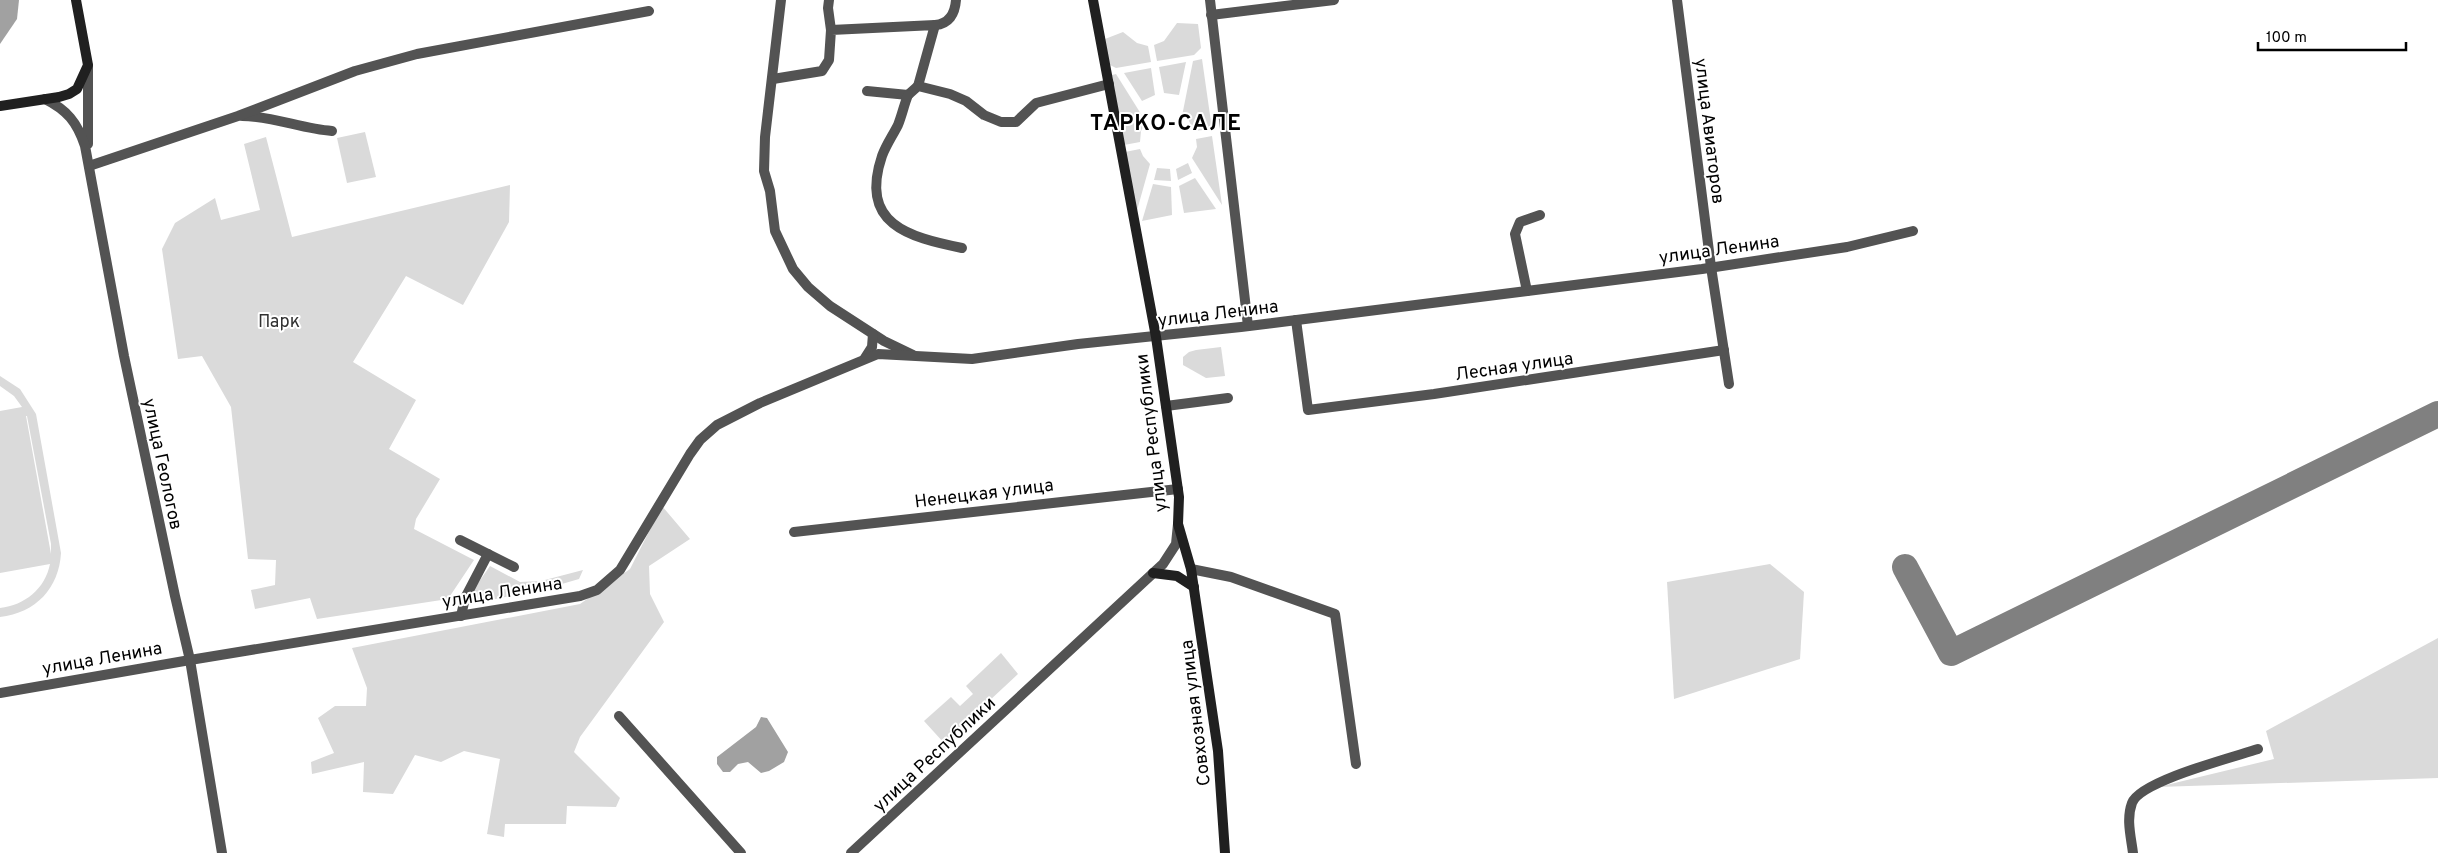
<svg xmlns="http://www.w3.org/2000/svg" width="2438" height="853" font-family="Overpass,sans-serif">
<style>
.green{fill:#dadada;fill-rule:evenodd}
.water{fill:#a1a1a1}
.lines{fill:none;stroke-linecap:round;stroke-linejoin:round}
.taxiway{stroke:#808080;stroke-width:26}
.minor{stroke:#535353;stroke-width:10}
.tertiary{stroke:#535353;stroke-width:10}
.secondary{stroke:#202020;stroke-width:10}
.labels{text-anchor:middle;stroke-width:4;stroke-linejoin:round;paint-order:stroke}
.street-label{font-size:18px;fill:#000;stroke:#fff}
.park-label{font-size:18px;fill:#313131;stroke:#fff}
.district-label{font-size:22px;font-weight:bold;letter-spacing:1px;fill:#000;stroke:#fff}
</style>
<rect width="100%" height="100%" fill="#fff"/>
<g class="green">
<path d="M1177,23L1198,24L1201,48L1194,55L1157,61L1154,45L1164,41Z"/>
<path d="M1123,32L1137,43L1148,46L1151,62L1116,68L1108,64L1105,39Z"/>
<path d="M1202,59L1212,129L1194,131L1188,119L1182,116L1193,61Z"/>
<path d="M1186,62L1179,95L1164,93L1159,67Z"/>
<path d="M1151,68L1155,95L1142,101L1124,73Z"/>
<path d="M1116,74L1146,122L1141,131L1140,142L1124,145L1112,75Z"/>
<path d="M365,132L376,177L347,183L337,138Z"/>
<path d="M1212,136L1222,205L1192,158L1197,147L1196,139Z"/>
<path d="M266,137L292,237L510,185L509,222L463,305L406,276L353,362L416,400L389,449L440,479L416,519L414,529L474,560L448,599L317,619L310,598L255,609L251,590L275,585L276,560L248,559L231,407L202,356L178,359L162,249L175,223L215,198L221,220L260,210L244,144Z"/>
<path d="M1140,149L1143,156L1150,164L1136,214L1125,152Z"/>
<path d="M1188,163L1192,173L1178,180L1176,169Z"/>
<path d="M1157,168L1170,169L1171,181L1154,180Z"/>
<path d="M1195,178L1216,209L1184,213L1179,186Z"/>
<path d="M1153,184L1171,187L1172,215L1142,221Z"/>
<path d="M1221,347L1225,376L1206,378L1183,365V357L1189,352L1196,350Z"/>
<path d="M0,376L20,389L36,414L61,553C59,588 36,613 0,617V608C25,605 45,589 50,564L0,573V411L22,407L14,396L0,386ZM27,416L51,544V554L26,416Z"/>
<path d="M662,506L690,539L649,566L650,594L664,622L580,737L574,752L620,798L616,807L567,806L566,824H505L504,837L487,834L500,759L464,751L441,762L415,755L393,794L363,792L364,762L312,774L311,762L334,753L318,718L335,706H366L367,688L352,648L580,604L630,569Z"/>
<path d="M1770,564L1804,592L1800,659L1674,699L1667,582Z"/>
<path d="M490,566L520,582L541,581L583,570L579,579L548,588L462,606Z"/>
<path d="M2438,638V778L2158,787L2274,759L2266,731Z"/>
<path d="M1001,653L1018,674L944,743L924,721L951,697L960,706L973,694L966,686Z"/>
</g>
<g class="water">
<path d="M0,0H19L17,19L0,44Z"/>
<path d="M761,717L767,718L788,752L784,762L769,771L761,773L748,762L738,764L730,772H723L717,764V757L756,727Z"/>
</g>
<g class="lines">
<path class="taxiway" d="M1905,567L1951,653L2438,414"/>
<g class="minor">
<path d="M781,0L765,137L764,171L770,191L775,231L793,269L808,287L830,306L884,341L913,355"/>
<path d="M829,0L828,8L831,30"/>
<path d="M1677,0L1711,267L1729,384"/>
<path d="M935,25C949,24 955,14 956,0"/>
<path d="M773,79L822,71L829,60L831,30L935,25L918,86"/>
<path d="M867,91L908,95L918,86L950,94L966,101L984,115L1001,122H1016L1036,103L1109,84"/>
<path d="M908,95C904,105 902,115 898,125C893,135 886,145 882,156C859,224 908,237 962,248"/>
<path d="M242,116C273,116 302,129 332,131"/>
<path d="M89,166L238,116L355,71L417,54L649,11"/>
<path d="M1527,291L1515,234L1520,222L1540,215"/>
<path d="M1296,320L1308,410L1434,394L1724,350"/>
<path d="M865,358L872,347L873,334"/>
<path d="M1166,406L1228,398"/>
<path d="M794,532L1178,489"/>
<path d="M460,540L514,567"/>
<path d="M1191,569L1231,577L1335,614L1356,764"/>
<path d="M461,616L465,598L488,554"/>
<path d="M0,693L190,660"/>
<path d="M619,716L741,853"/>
<path d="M2133,853C2131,837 2126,819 2132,803C2140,781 2234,757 2258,749"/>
</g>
<g class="tertiary">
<path d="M1210,0L1248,326"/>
<path d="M1211,15L1334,0"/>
<path d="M88,66V144"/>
<path d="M45,99C67,110 77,122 85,146L124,356L175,596L190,660L222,853"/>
<path d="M190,660L580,596L597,590L620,570L690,454L700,440L717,425L760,403L878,354L972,359L1078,344L1241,327L1702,269L1847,247L1913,231"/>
<path d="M851,853L1163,564L1176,544L1178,524"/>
</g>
<g class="secondary">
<path d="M1093,0L1156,337L1179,497L1178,524L1191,569L1218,751L1225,853"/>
<path d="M0,106L59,97L69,94L77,89L88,65L76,0"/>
<path d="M1153,573L1177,576L1194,587"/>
</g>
</g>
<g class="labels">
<g class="street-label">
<text transform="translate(1710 131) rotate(83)" y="6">улица Авиаторов</text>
<text transform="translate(1719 249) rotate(-8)" y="6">улица Ленина</text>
<text transform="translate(1218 313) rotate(-7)" y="6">улица Ленина</text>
<text transform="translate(1514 366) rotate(-8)" y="6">Лесная улица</text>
<text transform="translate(1151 433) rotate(-97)" y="6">улица Республики</text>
<text transform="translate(163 464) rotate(78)" y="6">улица Геологов</text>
<text transform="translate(984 493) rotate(-7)" y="6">Ненецкая улица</text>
<text transform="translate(502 592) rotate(-9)" y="6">улица Ленина</text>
<text transform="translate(102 658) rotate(-10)" y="6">улица Ленина</text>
<text transform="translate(1195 713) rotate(-97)" y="6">Совхозная улица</text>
<text transform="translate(934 754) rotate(-43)" y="6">улица Республики</text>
</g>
<g class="park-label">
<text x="279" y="327">Парк</text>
</g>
<g class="district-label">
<text x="1166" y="130">ТАРКО-САЛЕ</text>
</g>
</g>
<path d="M2258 42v8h148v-8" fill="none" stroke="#000000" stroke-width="2.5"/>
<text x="2266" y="42" font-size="15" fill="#000000" stroke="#ffffff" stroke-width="4" paint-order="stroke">100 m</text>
</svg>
